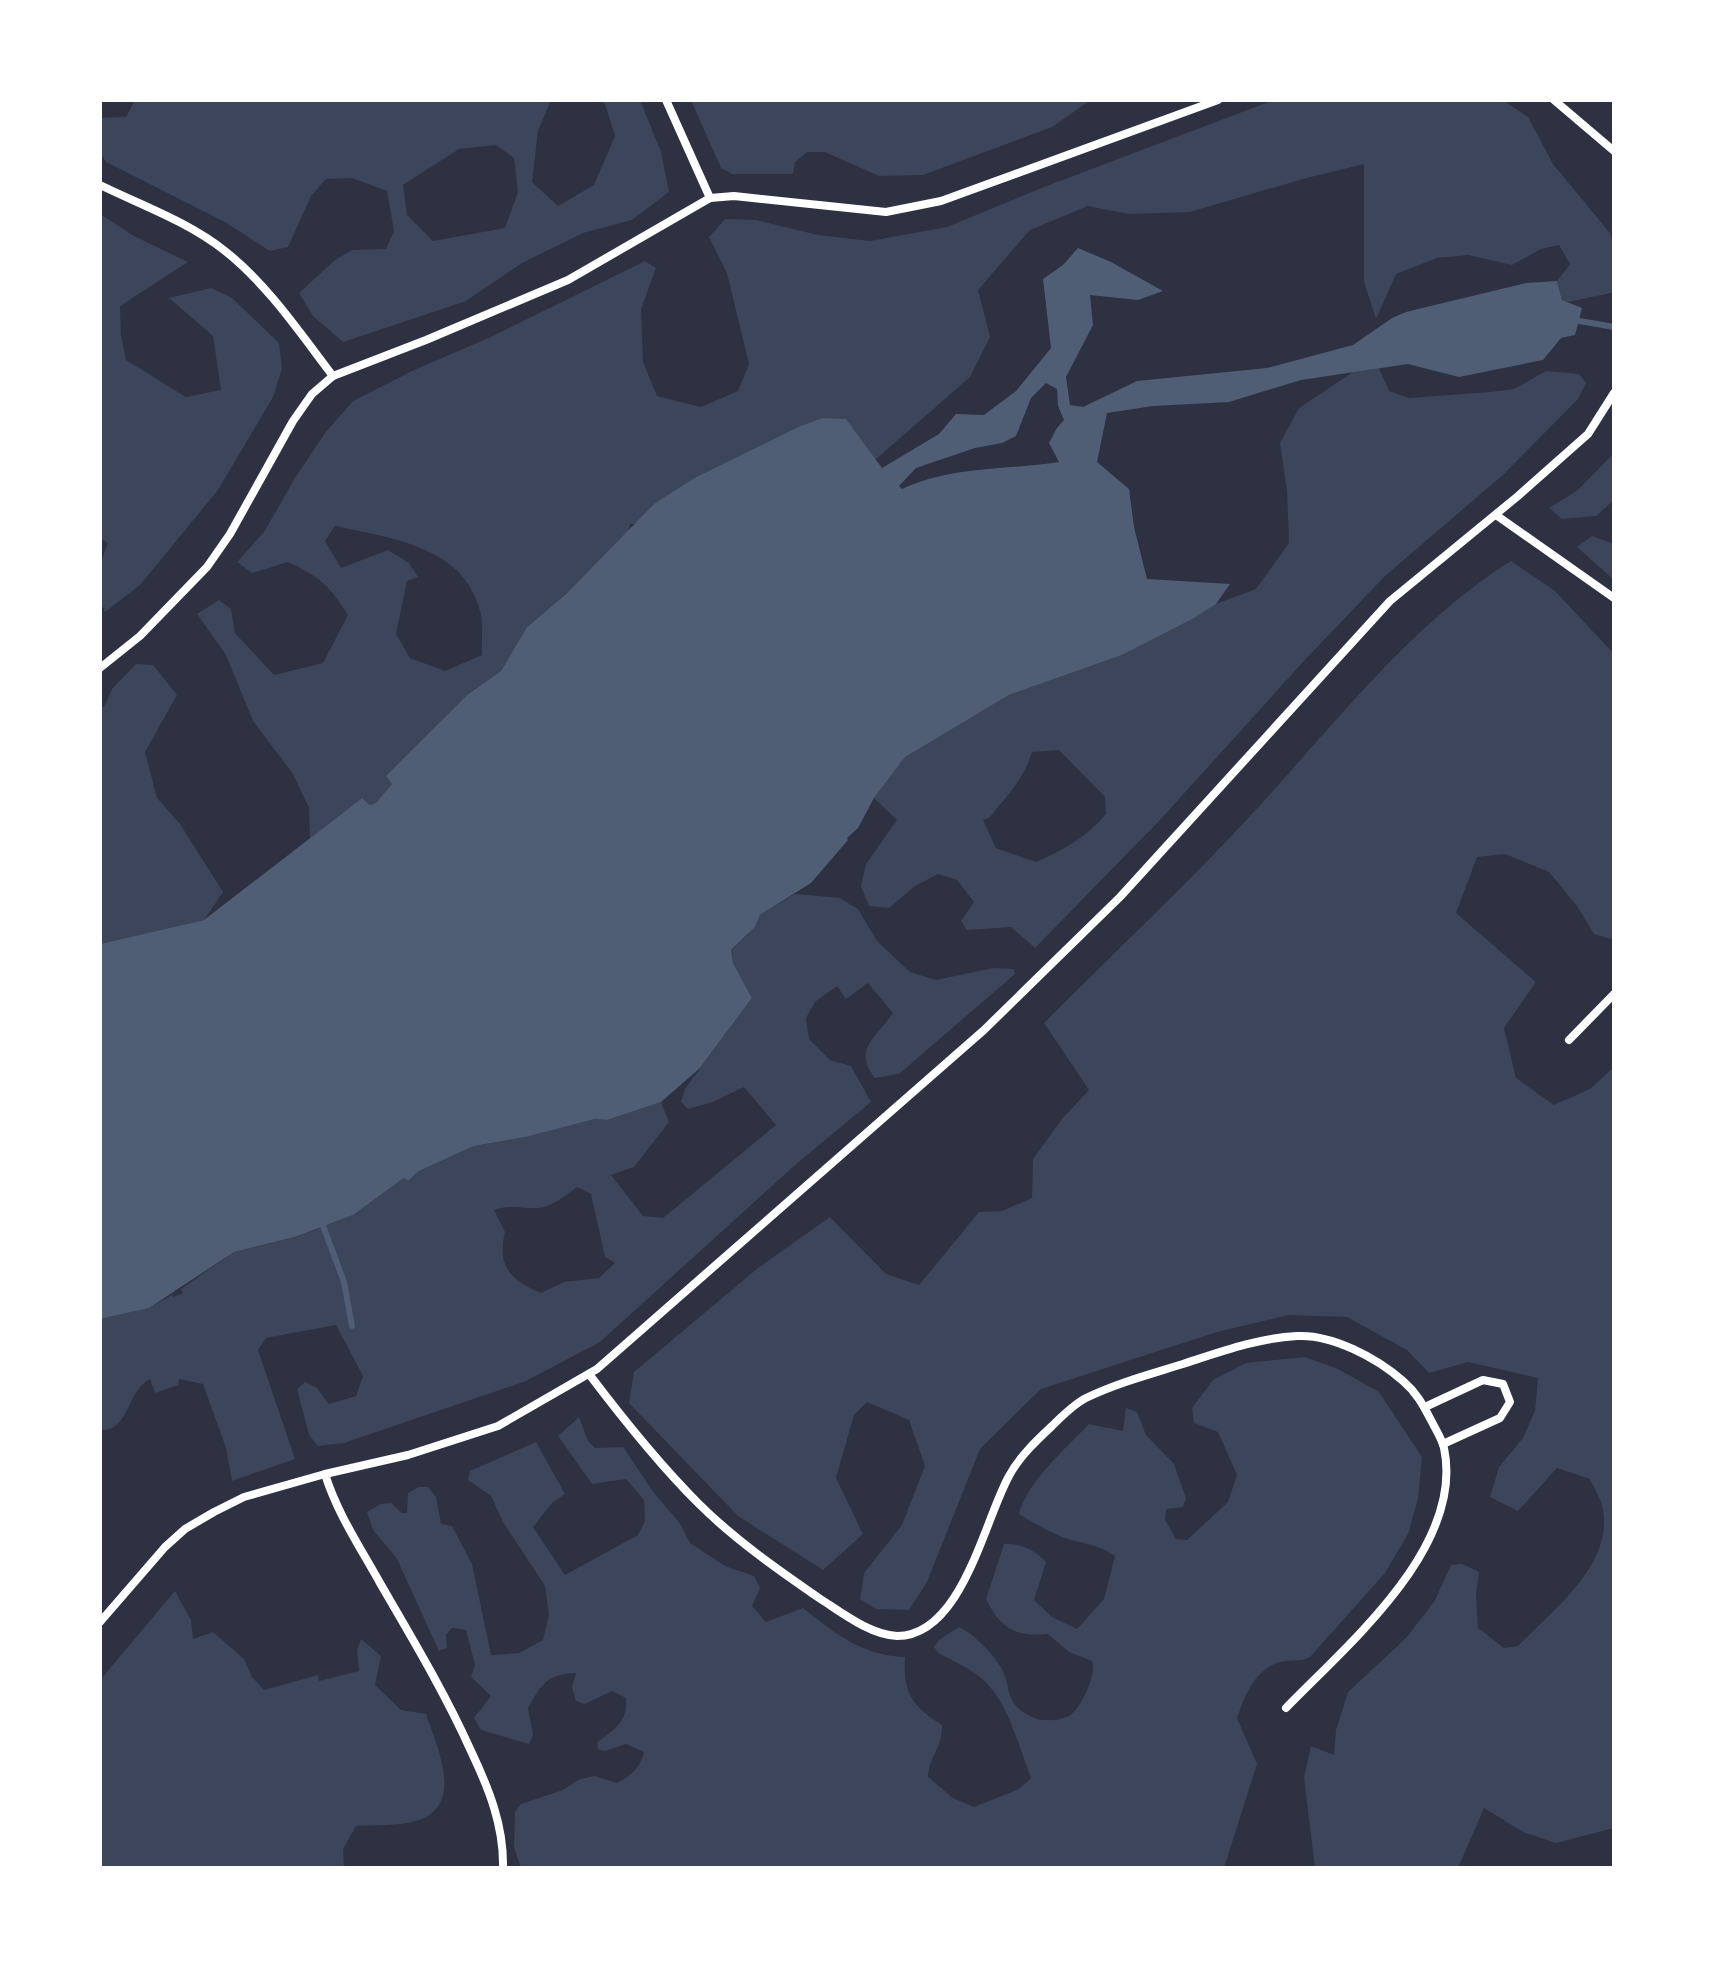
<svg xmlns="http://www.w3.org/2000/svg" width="1714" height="1968" font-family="Arial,sans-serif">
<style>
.green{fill:#3c4559;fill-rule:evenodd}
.water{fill:#4f5d75;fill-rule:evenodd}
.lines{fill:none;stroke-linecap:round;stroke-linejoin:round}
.stream{stroke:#4f5d75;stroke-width:6}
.minor{stroke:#fff;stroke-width:8}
</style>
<rect width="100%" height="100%" fill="#2d3142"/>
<g class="green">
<path d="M135,100H551L538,131L532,182L558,206L594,185L615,136L605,104L600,100H640L661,152L669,192L632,220L583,233L522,263L466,301L343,342L313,316L299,293L335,260L352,250L386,249L394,231L387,191L352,178L326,179L311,196L288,247L270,251L225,222L106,162L100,152V118L126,117ZM496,145L514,158L518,192L505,228L433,241L407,215L403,185L459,149Z"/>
<path d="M691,100H1086L1088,102L1052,127L923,175L879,176L825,152H807L795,162L793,174H732L721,168Z"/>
<path d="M1274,100H1503L1528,117L1553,164L1610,233L1614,248V288L1611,293L1568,302L1562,300L1557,281L1570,264L1559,245L1541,249L1512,265L1468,255L1437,258L1396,274L1376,319L1364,282V164L1303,179L1190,212L1128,214L1088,206L1030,230L978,290L990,337L970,377L875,460L851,426L798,427L694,478L655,504L635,524H630L629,530L566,594L527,627L501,671L467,695L387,776L392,784L376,804L370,805L362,798L310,838L309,808L293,774L253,721L226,655L197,614L219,600L231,609L235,633L274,675L323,663L348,615C329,585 320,577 288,562L252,573L237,562L264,532L295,478L325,433L353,401L412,371L493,336L645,261L656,268L641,309L643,362L657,396L701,407L738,391L749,364L727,273L709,237L725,219L756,220L818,235L870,241L947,227L1044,187ZM335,526C390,538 464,546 480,611C484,624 481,641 482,655L445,671L410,658L396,634L407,581L418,577L409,563L388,550L341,568L325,541Z"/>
<path d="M100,214L134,236L188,262L120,306L121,335L126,360L186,397L221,390L213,336L169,298L211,288L232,298L279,343L282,369L273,397L218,490L140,585L105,612C94,591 99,564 108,543L100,538Z"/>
<path d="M1379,368L1389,391L1409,398L1490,392L1514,389L1546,371L1579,374L1586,383L1578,399L1504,474L1385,576L1302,663L1160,820L1035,948L1011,927L967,930L961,921L974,902L957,880L938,874L915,886L889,908L869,906L861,886L866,864L897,820L874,798L904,757L1009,695L1122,655L1216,604L1256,589L1289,543L1287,491L1280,443L1299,408L1353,372ZM1059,750L1105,797L1106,814C1087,837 1063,850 1036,862L996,848L983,820L989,818C1005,798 1025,778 1032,752Z"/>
<path d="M1614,453V500L1596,516L1562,519L1549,508L1578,490Z"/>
<path d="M1592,536L1614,544V580L1577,547Z"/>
<path d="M1511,561L1555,591L1614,654V937L1610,939L1594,934L1577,906L1549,872L1505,854L1477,857L1456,913L1536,982L1504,1028L1516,1078L1554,1105L1590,1089L1614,1067V1828L1556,1843L1523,1832L1484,1808L1458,1868H1315L1304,1778L1311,1746L1334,1755L1336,1730L1348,1692L1406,1638L1434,1602L1451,1565L1462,1564L1479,1572L1476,1595L1478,1628L1504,1648L1518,1646C1554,1609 1619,1560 1601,1502C1598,1494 1593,1486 1590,1479L1557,1468L1518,1511L1490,1497L1499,1467L1523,1438L1535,1411L1538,1378L1468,1362L1429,1373L1407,1350L1347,1317L1289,1315L1217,1332L1041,1389L980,1449L927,1582L909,1610L876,1609L860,1599L864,1573L902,1525L925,1466L909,1420L867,1402L854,1415L836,1478L863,1534L823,1570L738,1516L629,1403L634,1372L758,1268L830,1217L886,1274L919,1285L979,1212L1002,1211L1032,1198L1033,1159L1062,1119L1089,1090L1044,1023C1112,954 1184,888 1250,816C1331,729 1410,624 1511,561Z"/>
<path d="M136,664L153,665L177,695L145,752L157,798L180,824L223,892L204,920L100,944V707H104L112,689Z"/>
<path d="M795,894L840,898L858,909L877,941L910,972L936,980L993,968L1014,969L1015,974L899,1074L875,1078C852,1049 877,1037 893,1013L868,983L846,999L837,986L815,1002L806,1018L809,1039L830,1060L851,1066L871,1102L794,1166L600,1342L526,1381L344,1443L318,1446L309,1435L297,1389L305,1382L317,1388L329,1404L356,1396L363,1376L336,1325L266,1338L258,1350L295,1459L232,1481L226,1448L203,1384L179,1379L178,1385L155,1393L150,1379C127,1390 129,1433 100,1430V1319L148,1308L172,1295L173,1297L183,1293L181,1289L234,1252L296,1237L353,1215L404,1178L408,1181L419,1171L474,1146L526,1137L595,1119L607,1120L661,1102L669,1122L634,1167L611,1175L643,1216L663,1218L776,1125L744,1087L713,1102L688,1109L681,1102L685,1089L752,998L733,963L731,951L755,927L760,915ZM577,1187L591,1194L605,1257L615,1263L599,1278L564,1282L541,1293C510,1280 497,1266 505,1232L494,1210C510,1204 522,1209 538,1208C552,1207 566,1195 577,1187Z"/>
<path d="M1305,1357L1338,1369L1379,1392L1422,1457L1418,1499L1408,1534L1385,1573L1310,1657C1301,1662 1294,1660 1285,1661C1256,1666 1246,1693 1237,1718L1257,1764L1224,1868H521L514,1847L515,1812L521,1804L563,1790L580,1779L595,1776L617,1783C631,1776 640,1768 644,1752L626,1744L605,1751L598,1749L597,1742C615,1730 628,1721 626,1698L612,1691L585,1704L576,1701L572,1687L576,1673C548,1674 542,1683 528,1708L533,1735L529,1744L481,1730L474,1718L491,1696L471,1677L475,1665L466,1630L452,1628L446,1635L447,1648L439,1651L396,1557L373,1530L367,1512L381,1504L391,1503L402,1513H407L408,1493L419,1487H428L436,1497L441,1524L452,1526L472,1564L491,1655L519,1653L543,1640L549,1615L545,1586L503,1522L491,1496L468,1480L470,1471L536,1442L565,1494L552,1503L533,1527L565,1575L638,1535L645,1521L644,1500L626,1479L592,1484L558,1436L579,1417L588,1441L595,1448L623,1447L654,1493L679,1522L690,1543L725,1566L754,1576L760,1588L752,1606L766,1622L803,1608C836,1634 861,1655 905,1657C903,1693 912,1706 942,1725C943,1747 929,1756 928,1777L953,1798L974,1807L1019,1789L1031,1778C1017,1743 1008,1697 976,1674C965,1666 951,1660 938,1653L934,1647L940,1639L959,1627C974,1634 991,1652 1000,1666C1013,1686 1002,1703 1032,1717C1042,1722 1059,1721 1069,1716C1081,1709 1097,1674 1092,1661L1069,1652L1048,1634C1015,1637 1001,1629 986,1599L1004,1544C1020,1543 1035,1550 1046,1562L1034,1600L1052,1617L1077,1629L1104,1599L1115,1556C1095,1542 1081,1545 1060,1536C1046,1530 1032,1522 1019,1514C1026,1483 1067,1447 1089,1424L1123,1431L1126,1408L1137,1412L1146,1435L1174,1464L1186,1498L1183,1507L1166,1509L1165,1520L1176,1539L1187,1540L1228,1502L1237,1475L1218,1432L1194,1423L1192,1408L1213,1380L1246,1363Z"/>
<path d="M175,1591L191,1620L193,1639L213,1632L244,1659L252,1677L264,1690L318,1675L319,1681L359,1671L357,1650L361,1639L381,1656L375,1685L401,1710L426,1714C439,1752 468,1813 407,1823C390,1826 373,1825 356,1826L343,1849L344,1868H100V1680Z"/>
</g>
<path class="water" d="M1078,248L1111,262L1163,291L1138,300L1090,295L1093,325L1066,377L1070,405L1083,407L1137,381L1267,368L1353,345L1392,318L1406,312L1526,283L1557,281L1562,300L1582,308L1575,335L1561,338L1543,360L1459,377L1408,364L1301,380L1229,402L1153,406L1107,413L1097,462L1129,489L1134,527L1147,579L1230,584L1216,604L1194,618L1122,655L1009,695L905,757L874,798L858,828L847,838L848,840L811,883L760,915L755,927L731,950L733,963L752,998L700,1068L661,1102L607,1120L595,1119L526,1137L474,1146L419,1171L408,1181L404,1178L353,1215L295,1237L234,1252L149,1308L100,1319V944L204,920L362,798L370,805L376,803L392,784L386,776L467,695L501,671L527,627L566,594L654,504L694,478L798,427L823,418L846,419L882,468L939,434L956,414L984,415L1016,391L1051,348L1043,279L1063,265ZM1046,383L1057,389L1058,406L1064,420L1057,428L1049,443L1059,462C1007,470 950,466 902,489L899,486L916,468L975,448L1002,443L1016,436L1031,398Z"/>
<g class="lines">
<g class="stream">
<path d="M1574,320L1614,327"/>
<path d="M322,1223L344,1282L352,1326"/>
</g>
<g class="minor">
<path d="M666,100L710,198"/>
<path d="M1554,100L1614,151"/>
<path d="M100,185C141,205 189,222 225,251C268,285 300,333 333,376"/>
<path d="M1496,515L1614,598"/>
<path d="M100,668L140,636L207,567L230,534L293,421L312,394L333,376L426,340L568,280L710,198L734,196L886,212L941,201L1218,100"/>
<path d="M1569,1040L1614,994"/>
<path d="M589,1374C623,1419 658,1463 698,1503C734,1539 777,1569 819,1598C841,1612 870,1635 897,1636C962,1636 984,1521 1009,1476C1019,1457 1037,1440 1052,1426C1062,1416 1074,1404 1086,1398C1117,1383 1151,1374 1183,1364C1220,1352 1258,1338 1297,1336C1332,1334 1377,1358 1403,1381C1417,1393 1423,1405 1432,1422C1436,1430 1442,1439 1444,1448C1465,1547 1348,1644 1286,1708"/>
<path d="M1425,1407L1483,1380L1503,1384L1510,1402L1500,1418L1443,1444"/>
<path d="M325,1474C337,1513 360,1547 380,1583C412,1638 445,1693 471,1751C489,1789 504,1826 503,1868"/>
<path d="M100,1622L165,1547L185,1529L214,1512L244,1497L325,1474L408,1455L498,1426L597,1369L984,1030L1120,897L1390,601L1518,496L1588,434L1614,393"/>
</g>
</g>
<rect width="1714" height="1968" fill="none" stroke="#ffffff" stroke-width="204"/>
</svg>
